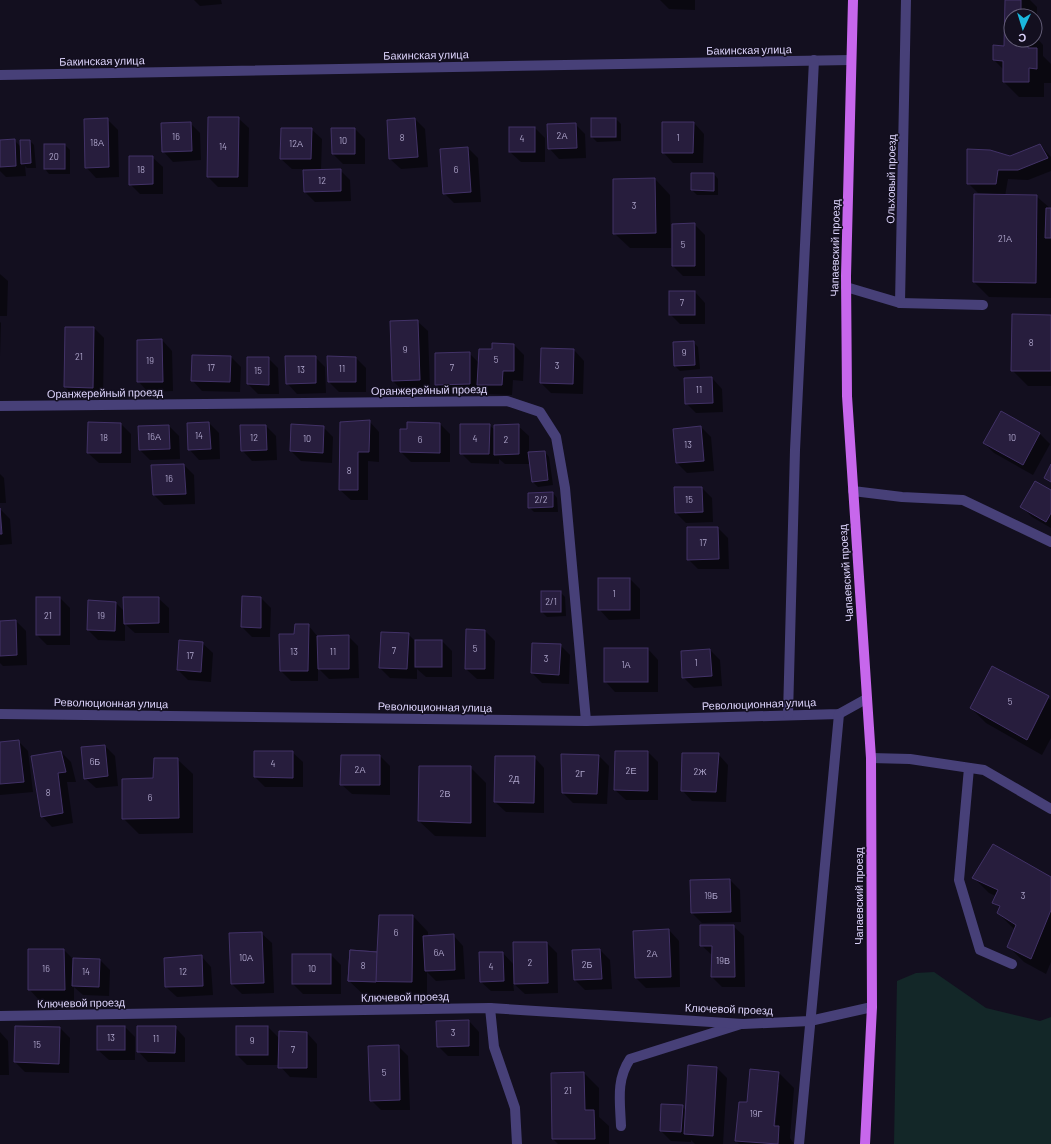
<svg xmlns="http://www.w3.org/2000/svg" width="1051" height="1144" font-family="Barlow,sans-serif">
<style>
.green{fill:#132728}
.shadow{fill:#0007;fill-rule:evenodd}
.building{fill:#271d3d;stroke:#423267}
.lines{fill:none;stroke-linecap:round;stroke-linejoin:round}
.lane{stroke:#474078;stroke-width:10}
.street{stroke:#474078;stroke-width:10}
.primary{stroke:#c767ec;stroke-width:10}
.labels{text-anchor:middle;stroke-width:3;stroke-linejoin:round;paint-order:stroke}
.number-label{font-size:9px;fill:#aea5cb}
.street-label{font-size:11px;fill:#dbd2fa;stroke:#130f1f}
</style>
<rect width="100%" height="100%" fill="#130f1f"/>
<path class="green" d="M934,972L986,1008L1040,1021L1051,1017V1144H894L897,981L916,973Z"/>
<g class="shadow">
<path d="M194,0H221L222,4L200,6Z"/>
<path d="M660,0H695V10L669,9Z"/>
<path d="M1006,0H1030L1037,7L1036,37L1043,45V56L1051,64V83H1044V97H1019L1004,82V70L994,60L1005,47ZM1011,16H1035V40H1011Z"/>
<path d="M238,118L249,128L248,187H218L208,177Z"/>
<path d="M107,119L118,130L119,177L96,178L86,167Z"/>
<path d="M415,119L425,129L428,167L401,169L390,159Z"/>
<path d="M592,119H616L621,124V141L597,142L592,137Z"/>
<path d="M190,123L200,133L201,160L173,162L163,151Z"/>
<path d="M694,123L704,134L703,163H673L663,152Z"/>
<path d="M575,124L585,134L586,158L559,159L549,148Z"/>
<path d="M510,128H535L545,138V162H521L510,152Z"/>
<path d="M311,129L322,139L321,170H340L350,180L351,201L315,202L305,192L304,169H292L281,159Z"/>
<path d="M355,129L365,139V164H343L333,154Z"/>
<path d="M14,140L21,147L30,141L34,145L36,168H27L25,166L26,176L6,177L0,171V141Z"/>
<path d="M65,145L70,150V174H49L45,169Z"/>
<path d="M1040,145L1051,157V171L1028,180L1008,179L1005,196H1036L1051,209V298L989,297L974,282L993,194L978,193L968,183L1010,157Z"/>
<path d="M468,148L478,158L481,202L454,203L444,193Z"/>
<path d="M152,157L163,167V194H140L130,184Z"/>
<path d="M714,174L718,179V195H697L692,190Z"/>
<path d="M655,179L670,195L671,248H630L614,233Z"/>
<path d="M694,224L705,235V276H683L673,266V225Z"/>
<path d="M0,274L8,281L7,316H0Z"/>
<path d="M695,292L705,303V324H680L670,314Z"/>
<path d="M1051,316V386H1028L1012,370Z"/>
<path d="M417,321L428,331L430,390L403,391L393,381Z"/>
<path d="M0,322L1,323L0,357Z"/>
<path d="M94,328L104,338L103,397H75L65,387Z"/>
<path d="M162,340L172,351L173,391L148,392L138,381Z"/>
<path d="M693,342L698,347L700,369L680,371L675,366Z"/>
<path d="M493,344L514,345L524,355L523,381L513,380L512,395L488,394L480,386V394H446L436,384L469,353L479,363L493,350Z"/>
<path d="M574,350L584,361L583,394L551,393L541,383Z"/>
<path d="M231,357L241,367L240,392L202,391L192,380Z"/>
<path d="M315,357L325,367L326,393L297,394L287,383Z"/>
<path d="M268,358L278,368L279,394H258L248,384Z"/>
<path d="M356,358L366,368V392H339L329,382Z"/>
<path d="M712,378L722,389L723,412L696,413L686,403Z"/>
<path d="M1001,413L1040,434L1050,444L1033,475L994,453L984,443Z"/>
<path d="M369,421L379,432V462L368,461V500H351L340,490Z"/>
<path d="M209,423L219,433L220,459L199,460L189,449Z"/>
<path d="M121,424L131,434V463H99L88,453Z"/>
<path d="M440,424L450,434V462H411L401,452L408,430Z"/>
<path d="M489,425L495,430L518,426L529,436V453L545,452L549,457L553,485L538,487L533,482L531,464H505L499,459V464L471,463L461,453Z"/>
<path d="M169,426L179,436L180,459L150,460L140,450Z"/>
<path d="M241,426H266L276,436L277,460L252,461L242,450Z"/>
<path d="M323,427L333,437L332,463L301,461L291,451Z"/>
<path d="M701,427L711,437L714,471L687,473L677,463Z"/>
<path d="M184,465L194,475L195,504L164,505L154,495L152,466Z"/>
<path d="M0,474L4,478L6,503H0Z"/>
<path d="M702,488L712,498L713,522L686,523L676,513Z"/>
<path d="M1051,491V528L1032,517L1022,507Z"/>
<path d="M553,493L557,498L558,512H534L529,507Z"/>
<path d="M0,509L10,519L12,544L0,545Z"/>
<path d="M718,528L728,538L729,569H698L688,559Z"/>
<path d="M630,579L640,589V619L609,620L599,609Z"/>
<path d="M560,592L565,597L566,616L547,617L542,612Z"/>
<path d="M243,597L261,598L271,608L270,637H252L242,627Z"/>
<path d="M60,598L70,608V645H47L37,635Z"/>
<path d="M158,598L169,608V633H135L125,624V641L98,640L88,630L116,603L124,611Z"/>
<path d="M16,621L26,631L27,665L3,666L0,663V622Z"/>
<path d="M308,625L318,637L348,636L358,646L359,678L329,679L318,668V681H291L281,671L295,635Z"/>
<path d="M485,631L495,641L494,679H477L466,669Z"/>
<path d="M408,634L415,641H442L452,651V677H426L417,669V679L390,678L380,668Z"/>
<path d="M202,643L213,653L211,682L188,680L178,670Z"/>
<path d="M533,644L560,645L570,655L569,684L542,683L532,673Z"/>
<path d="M648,649L658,660V692H615L605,681Z"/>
<path d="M710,650L720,660L722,686L694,688L683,677Z"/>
<path d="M992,668L1051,700V738L1042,755L986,723L971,708Z"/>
<path d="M18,741L28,751L33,792L0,795V743Z"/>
<path d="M105,746L115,756L118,786L96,788L85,778Z"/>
<path d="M61,752L71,762L76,782H67L73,823L52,827L42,816Z"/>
<path d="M255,752H292L303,762V787H265L255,777Z"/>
<path d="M616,752H648L658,762V800H626L615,790Z"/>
<path d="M718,754L728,765L726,802L692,801L682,790Z"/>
<path d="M562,755L599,756L609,766L607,804L573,803L563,793Z"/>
<path d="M342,756H380L390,766V795L352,794L341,784Z"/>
<path d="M534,757L544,768V813L506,812L495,802Z"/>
<path d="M177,759L193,774V833L139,834L123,818L154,779Z"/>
<path d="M470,767L486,783V837L435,836L419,821Z"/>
<path d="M973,877L1051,878V962L1046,974L1024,962L1009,947L1015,930L998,913L1000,908L994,902L996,896L989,893Z"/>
<path d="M730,880L740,890L741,922L702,923L692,913Z"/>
<path d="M380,916H413L428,932V937L453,935L463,946L465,979L436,981L427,972V997L365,996L349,981L378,953Z"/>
<path d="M733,926L744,936L745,987H722L712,977V955L701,945Z"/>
<path d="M669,930L679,941L680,987L646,988L636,978Z"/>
<path d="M261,933L272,943L274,993L242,994L232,984L230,934Z"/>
<path d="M547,943L557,953L558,993L525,994L513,983L514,991H491L480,981L503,953L514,965Z"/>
<path d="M64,950L73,959L100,960L110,970L109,996L83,995L74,987V1000H39L29,989Z"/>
<path d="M600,950L610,960L612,989L585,990L575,980L573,951Z"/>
<path d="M293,955H331L341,965V994H303L293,984Z"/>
<path d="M201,956L211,967L213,995L177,997L166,987Z"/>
<path d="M469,1021L479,1032V1056H448L438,1046Z"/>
<path d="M125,1027L135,1037V1060H109L98,1050Z"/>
<path d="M175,1027L185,1038V1062H148L138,1051Z"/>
<path d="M268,1027L280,1039V1032L307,1033L317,1044V1078L290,1077L279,1065H247L237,1055Z"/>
<path d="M60,1028L70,1038L69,1073L25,1072L15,1062Z"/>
<path d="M0,1032L8,1041L9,1075H0Z"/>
<path d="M398,1046L408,1056L410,1110H381L371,1100Z"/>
<path d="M717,1068L727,1078L723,1144H695L691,1140V1142L671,1141L661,1131L682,1106L686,1111Z"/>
<path d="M584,1073L599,1088V1117L609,1126V1144H558L553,1139L552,1074Z"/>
<path d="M779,1073L794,1088L790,1138L794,1144H739L736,1141L748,1103ZM777,1085H779L775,1131H773Z"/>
</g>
<g class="building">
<path d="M1005,0H1021V16H1011V40H1028V48H1037V69L1029,68V82H1003V61L993,60V45L1004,46Z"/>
<path d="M208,117H239L238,177H207Z"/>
<path d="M108,118L109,167L85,168L84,119Z"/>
<path d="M415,118L418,157L389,159L387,120Z"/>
<rect x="591" y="118" width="25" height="19"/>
<path d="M191,122L192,151L162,152L161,123Z"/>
<path d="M662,122H694L693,153H662Z"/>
<path d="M576,123L577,148L548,149L547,124Z"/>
<rect x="509" y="127" width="26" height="25"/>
<path d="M281,128H312L311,159H280Z"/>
<path d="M331,128H355V154H332Z"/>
<path d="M15,139L16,166L0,167V140Z"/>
<path d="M20,140H30L31,163L21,164Z"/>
<rect x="44" y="144" width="21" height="25"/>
<path d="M1040,144L1048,158L1018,170H998L996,184H967V149L990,150L1010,156Z"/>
<path d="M468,147L471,192L443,194L440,149Z"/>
<path d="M129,156H153V184L129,185Z"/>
<path d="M341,169V191L304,192L303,170Z"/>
<path d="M691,173H714V191L691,190Z"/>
<path d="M655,178L656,233L613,234V179Z"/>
<path d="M974,194L1037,195L1036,283L973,282Z"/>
<path d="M1046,208H1051V238H1045Z"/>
<path d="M695,223V266H672V224Z"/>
<rect x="669" y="291" width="26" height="24"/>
<path d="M1012,314L1051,315V371H1011Z"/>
<path d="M418,320L420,380L392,381L390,321Z"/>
<path d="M65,327H94L93,388L64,387Z"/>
<path d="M162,339L163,382H137V340Z"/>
<path d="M694,341L695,365L674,366L673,342Z"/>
<path d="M492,343L514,344V371H503L502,385H477L479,349H492Z"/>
<path d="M541,348L574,349L573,384L540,383Z"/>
<path d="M470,352V384L435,385V353Z"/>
<path d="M192,355L231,356L230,382L191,381Z"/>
<path d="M285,356H316V383L286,384Z"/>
<path d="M327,356L356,357V382H328Z"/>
<path d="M247,357H269V385L247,384Z"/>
<path d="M712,377L713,403L685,404L684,378Z"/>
<path d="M1001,411L1040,433L1023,465L983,443Z"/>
<path d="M370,420L369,452H358V490H339L340,422Z"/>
<path d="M88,422L121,423V453H87Z"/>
<path d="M209,422L211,449L188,450L187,423Z"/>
<path d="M407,422L440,423V453L400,452V429H407Z"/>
<path d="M291,424L324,426L323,453L290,451Z"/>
<path d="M460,424H490L489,454H460Z"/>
<path d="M519,424V454L494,455V425Z"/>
<path d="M169,425L170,449L139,450L138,426Z"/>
<path d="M240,425H266L267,450L241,451Z"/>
<path d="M701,426L704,461L676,463L673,429Z"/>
<path d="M545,451L548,480L532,482L528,452Z"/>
<path d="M184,464L186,494L153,495L151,465Z"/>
<path d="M1051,464V482L1044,478Z"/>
<path d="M1035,481L1051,490V513L1046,522L1020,507Z"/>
<path d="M674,487H702L703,512L675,513Z"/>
<path d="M553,492V507L528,508V493Z"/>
<path d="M0,508L2,534H0Z"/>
<path d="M687,527H718L719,559L687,560Z"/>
<rect x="598" y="578" width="32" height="32"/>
<rect x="541" y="591" width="20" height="21"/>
<path d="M242,596L261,597V628L241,627Z"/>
<rect x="36" y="597" width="24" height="38"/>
<path d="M123,597H159V623L124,624Z"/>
<path d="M88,600L116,602L115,631L87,630Z"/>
<path d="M16,620L17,655L0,656V621Z"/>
<path d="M295,624H309L308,671H280L279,634H294Z"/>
<path d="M466,629L485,630V669H465Z"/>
<path d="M381,632L409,633L407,669L379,668Z"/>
<path d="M349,635V669H318L317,636Z"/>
<path d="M179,640L203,642L201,672L177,670Z"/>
<rect x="415" y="640" width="27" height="27"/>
<path d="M532,643L561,644L559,675L531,673Z"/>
<rect x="604" y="648" width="44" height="34"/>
<path d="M710,649L712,676L682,678L681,651Z"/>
<path d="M992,666L1049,696L1027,740L970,708Z"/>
<path d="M19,740L24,782L0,784V742Z"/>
<path d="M105,745L108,776L84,779L81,747Z"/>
<path d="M61,751L66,772L58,773L63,813L41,817L31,756Z"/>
<path d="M254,751H293V778L254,777Z"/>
<path d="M615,751H648V791L614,790Z"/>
<path d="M682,753H719L716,792L681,791Z"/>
<path d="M561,754L599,755L597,794L562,793Z"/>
<path d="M341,755H380V785H340Z"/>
<path d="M495,756H535L534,803L494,802Z"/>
<path d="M154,758H178L179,818L122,819V779L153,778Z"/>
<path d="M419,766H471V823L418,821Z"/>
<path d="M993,844L1051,877V910L1031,959L1007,947L1016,925L997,913L1000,906L992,903L998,890L972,878Z"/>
<path d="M730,879L731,912L691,913L690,880Z"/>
<path d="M379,915H413L412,982L348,981L350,950L377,952Z"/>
<path d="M700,925H734L735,977H711L712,946H700Z"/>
<path d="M669,929L671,977L635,978L633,931Z"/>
<path d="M262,932L264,983L231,984L229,933Z"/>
<path d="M454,934L455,970L425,971L423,936Z"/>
<path d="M513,942H547L548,983L514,984Z"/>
<path d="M28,949H64L65,990H28Z"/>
<path d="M600,949L602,979L574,980L572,950Z"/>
<path d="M350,950L377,952L376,982L348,981Z"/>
<path d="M479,952H503L504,981L480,982Z"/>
<rect x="292" y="954" width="39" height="30"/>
<path d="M202,955L203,986L165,987L164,958Z"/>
<path d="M73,958L100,959L99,987L72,986Z"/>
<path d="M469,1020V1046L437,1047L436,1021Z"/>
<path d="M15,1026L60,1027L59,1064L14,1062Z"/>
<rect x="97" y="1026" width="28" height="24"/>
<path d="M137,1026H176L175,1053L137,1052Z"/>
<rect x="236" y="1026" width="32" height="29"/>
<path d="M279,1031L307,1032V1068H278Z"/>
<path d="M399,1045L400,1100L370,1101L368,1046Z"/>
<path d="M688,1065L717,1067L713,1136L684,1134Z"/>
<path d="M750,1069L779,1072L774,1126H779L778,1144L735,1141L739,1102H747Z"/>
<path d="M584,1072L585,1110H594L595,1139H552L551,1073Z"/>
<path d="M661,1104L683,1105L681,1132L660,1131Z"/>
</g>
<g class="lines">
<g class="lane">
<path d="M900,303L983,305"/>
<path d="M853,491L902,497L963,500L1051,542"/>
<path d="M969,768L959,880L980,950L1012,964"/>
<path d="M490,1008L494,1047L515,1108L517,1144"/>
<path d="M621,1126C620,1101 616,1080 630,1059L741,1024"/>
</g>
<g class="street">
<path d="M0,75L851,60"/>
<path d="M846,287L900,303L906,0"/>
<path d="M0,406L507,401L540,412L556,437L565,488L586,721"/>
<path d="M0,714L586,721L839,714L866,699"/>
<path d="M788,715L795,450L814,60"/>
<path d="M871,758L910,759L984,770L1051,809"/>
<path d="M0,1016L490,1008L743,1024L810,1021L872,1007"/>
<path d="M799,1144L839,714"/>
</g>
<path class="primary" d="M853,0L846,276L847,396L871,758L872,1007L865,1144"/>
</g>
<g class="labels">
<g class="number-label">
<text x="562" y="139">2А</text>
<text x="176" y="140">16</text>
<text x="402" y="141">8</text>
<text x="678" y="141">1</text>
<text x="522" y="142">4</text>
<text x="343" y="144">10</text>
<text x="97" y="146">18А</text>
<text x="296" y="147">12А</text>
<text x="223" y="150">14</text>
<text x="54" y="160">20</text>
<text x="141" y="173">18</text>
<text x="456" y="173">6</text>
<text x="322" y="184">12</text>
<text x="634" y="209">3</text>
<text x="1005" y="242">21А</text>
<text x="683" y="248">5</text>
<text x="682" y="306">7</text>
<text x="1031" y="346">8</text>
<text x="405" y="353">9</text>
<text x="684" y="356">9</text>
<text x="79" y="360">21</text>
<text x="496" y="363">5</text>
<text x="150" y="364">19</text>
<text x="557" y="369">3</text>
<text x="211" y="371">17</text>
<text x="452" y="371">7</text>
<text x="342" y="372">11</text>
<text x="301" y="373">13</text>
<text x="258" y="374">15</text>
<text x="699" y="393">11</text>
<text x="199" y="439">14</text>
<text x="154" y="440">16А</text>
<text x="104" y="441">18</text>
<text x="254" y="441">12</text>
<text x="1012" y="441">10</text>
<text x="307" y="442">10</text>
<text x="475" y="442">4</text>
<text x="420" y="443">6</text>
<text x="506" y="443">2</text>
<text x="688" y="448">13</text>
<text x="349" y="474">8</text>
<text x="169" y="482">16</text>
<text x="541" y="503">2/2</text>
<text x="689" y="503">15</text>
<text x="703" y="546">17</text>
<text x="614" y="597">1</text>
<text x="551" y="605">2/1</text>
<text x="48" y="619">21</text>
<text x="101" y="619">19</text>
<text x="475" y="652">5</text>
<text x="394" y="654">7</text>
<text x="294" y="655">13</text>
<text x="333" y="655">11</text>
<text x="190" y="659">17</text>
<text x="546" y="662">3</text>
<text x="696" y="666">1</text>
<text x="626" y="668">1А</text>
<text x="1010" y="705">5</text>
<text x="95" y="765">6Б</text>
<text x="273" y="767">4</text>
<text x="360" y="773">2А</text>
<text x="631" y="774">2Е</text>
<text x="700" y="775">2Ж</text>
<text x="580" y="777">2Г</text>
<text x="514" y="782">2Д</text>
<text x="48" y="796">8</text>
<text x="445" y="797">2В</text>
<text x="150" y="801">6</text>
<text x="711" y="899">19Б</text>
<text x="1023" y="899">3</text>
<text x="396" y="936">6</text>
<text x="439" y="956">6А</text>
<text x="652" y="957">2А</text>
<text x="246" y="961">10А</text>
<text x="723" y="964">19В</text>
<text x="530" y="966">2</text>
<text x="587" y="968">2Б</text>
<text x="363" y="969">8</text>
<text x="491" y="970">4</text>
<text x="46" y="972">16</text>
<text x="312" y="972">10</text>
<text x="86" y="975">14</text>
<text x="183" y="975">12</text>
<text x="453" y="1036">3</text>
<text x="111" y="1041">13</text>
<text x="156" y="1042">11</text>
<text x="252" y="1044">9</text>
<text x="37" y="1048">15</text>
<text x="293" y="1053">7</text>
<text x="384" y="1076">5</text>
<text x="568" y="1094">21</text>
<text x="756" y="1117">19Г</text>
</g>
<g class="street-label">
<text transform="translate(749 50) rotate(-1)" y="4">Бакинская улица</text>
<text transform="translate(426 55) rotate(-1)" y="4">Бакинская улица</text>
<text transform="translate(102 61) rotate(-1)" y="4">Бакинская улица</text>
<text transform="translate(891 179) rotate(-89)" y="4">Ольховый проезд</text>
<text transform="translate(835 248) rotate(-89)" y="4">Чапаевский проезд</text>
<text transform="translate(429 390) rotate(-1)" y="4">Оранжерейный проезд</text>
<text transform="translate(105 393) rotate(-1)" y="4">Оранжерейный проезд</text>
<text transform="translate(846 573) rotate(-94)" y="4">Чапаевский проезд</text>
<text transform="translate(111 703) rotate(1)" y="4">Революционная улица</text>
<text transform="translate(759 704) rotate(-2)" y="4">Революционная улица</text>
<text transform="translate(435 707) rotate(1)" y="4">Революционная улица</text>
<text transform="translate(859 896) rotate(-90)" y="4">Чапаевский проезд</text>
<text transform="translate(405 997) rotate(-1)" y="4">Ключевой проезд</text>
<text transform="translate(81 1003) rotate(-1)" y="4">Ключевой проезд</text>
<text transform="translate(729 1009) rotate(2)" y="4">Ключевой проезд</text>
</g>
</g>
<g transform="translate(1023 28) rotate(184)"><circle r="19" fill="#130f1f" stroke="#635d77"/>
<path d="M0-3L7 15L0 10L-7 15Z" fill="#1bb7dd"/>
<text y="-6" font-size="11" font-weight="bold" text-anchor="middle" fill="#dbd2fa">С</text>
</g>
</svg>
